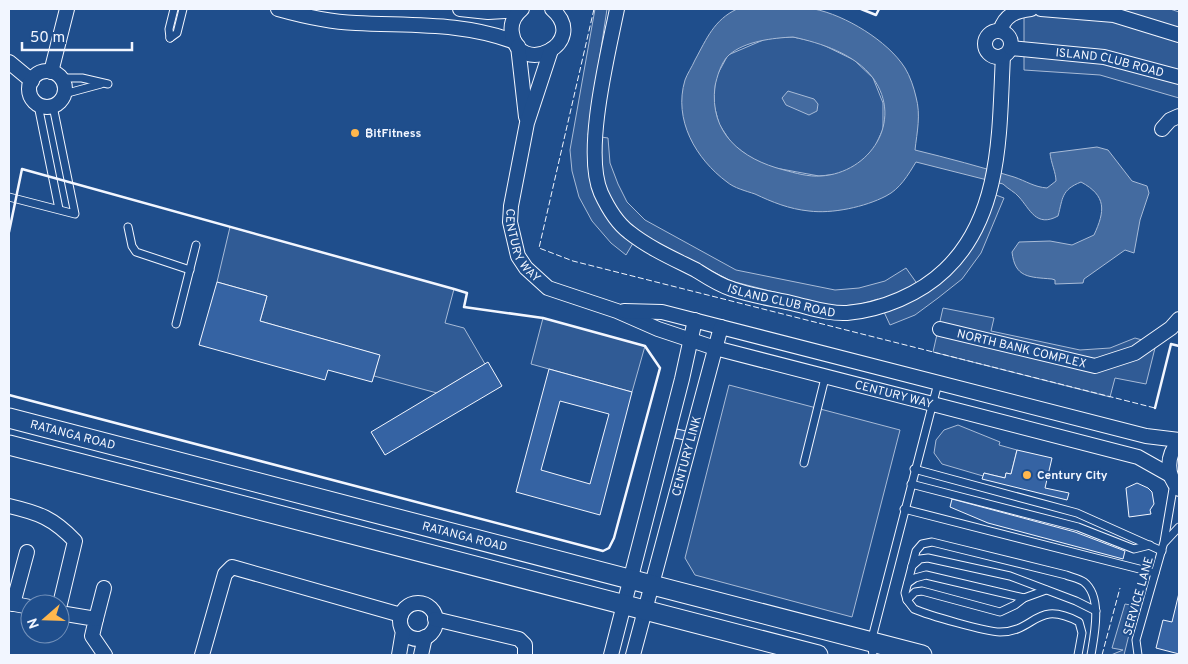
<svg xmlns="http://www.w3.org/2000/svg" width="1188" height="664" font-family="Overpass,sans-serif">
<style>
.built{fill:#305b95;stroke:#a8bbd7}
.water{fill:#446ba0;stroke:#a8bbd7;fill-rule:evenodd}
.building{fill:#3563a3;stroke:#f2f6ff;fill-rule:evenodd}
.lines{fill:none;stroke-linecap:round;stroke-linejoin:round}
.lane-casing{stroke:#f2f6ff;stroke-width:9}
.street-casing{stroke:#f2f6ff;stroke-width:16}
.secondary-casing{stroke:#f2f6ff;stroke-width:21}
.lane{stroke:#1f4e8c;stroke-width:7}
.street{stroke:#1f4e8c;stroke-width:14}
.secondary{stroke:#1f4e8c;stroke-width:19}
.fence{stroke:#f2f6ff;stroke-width:1;stroke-dasharray:6 2.5;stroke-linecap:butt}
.wall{stroke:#f2f6ff;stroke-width:2.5}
.poi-dot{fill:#ffb74d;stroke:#1f4e8c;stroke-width:2}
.labels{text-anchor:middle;stroke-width:4;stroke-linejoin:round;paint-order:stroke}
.street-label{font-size:12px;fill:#f2f6ff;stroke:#1f4e8c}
.poi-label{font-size:12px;font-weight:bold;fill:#f2f6ff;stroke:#1f4e8c;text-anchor:start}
</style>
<rect width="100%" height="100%" fill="#1f4e8c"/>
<g class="built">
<path d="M595,9H607L588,135L608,138L610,163L618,184L627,202L645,220L736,270L835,290L859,288L885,281L906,268L923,292L949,273L993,194L1004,198L981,253L962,279L938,298L915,315L890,325L878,299L861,304L833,307L731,281L639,233L626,255L611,243L592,221L579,197L572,171L570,150Z"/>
<path d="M1024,9H1170L1179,12V98L1100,75L1024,70Z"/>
<path d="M793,37L817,42L854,60L873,78L883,103V129L874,149L859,164L840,174L819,176L770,167L751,158L732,144L719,124L713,101L716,77L728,55L768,38Z"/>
<path d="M230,227L454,289L445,323L464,328L485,364L437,393L374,376L379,355L260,321L267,296L217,282Z"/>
<path d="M943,308L994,318L991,331L1080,350L1110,348L1135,338L1156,344L1146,384L1115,378L1110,397L933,352Z"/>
<path d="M543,318L645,346L632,392L531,364Z"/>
<path d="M729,385L900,430L852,617L695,575L685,558Z"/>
<path d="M958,425L1000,442L999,445L1017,450L1011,474L1006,473L1005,478L984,473L983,476L942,464L934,453L936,440L944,430Z"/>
<path d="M1125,604L1136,606L1124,655H1111L1123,650L1112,648Z"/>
</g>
<g class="water">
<path d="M737,9C760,9 791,5 814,9C845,15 888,41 905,68C910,76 914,88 916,97C921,115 917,132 915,150C948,158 981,167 1014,177C1026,181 1034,187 1047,188L1056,181C1056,173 1051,163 1050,153L1097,147L1108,150L1132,181L1147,186L1149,193L1140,220L1134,253L1125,250L1084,279L1083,283L1055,284V280L1052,279C1029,277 1015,278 1012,252L1019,242L1050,241L1072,245L1094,235C1105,211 1107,196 1081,182C1061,190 1063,198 1058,216C1036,228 1030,209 1019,197C1015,192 1008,189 1003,184L916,162C908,175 900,189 886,196C865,207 832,214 809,211C789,209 772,202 755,194C746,191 734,188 727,182C696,159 673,120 685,80C687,74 692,67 695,60C707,38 714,20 737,9ZM793,37C821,43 855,54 873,78C904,121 870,173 821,176C809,177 795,173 784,170C741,159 709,133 715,86C717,77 721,62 729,55C745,41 773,38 793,37Z"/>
<path d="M788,91L814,99L818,104L817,111L809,115L786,105L782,98Z"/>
</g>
<g class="building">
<path d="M217,282L267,296L260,321L380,355L372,382L328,370L325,380L199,345Z"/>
<path d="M488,362L502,386L385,455L371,432Z"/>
<path d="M549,369L632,392L600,515L516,492ZM560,401L609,414L590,484L541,470Z"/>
<path d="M677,429L686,431L684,440L675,438Z"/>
<path d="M1017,450L1052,458L1045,488L1069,493L1067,500L982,479L984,473L1005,478L1006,473L1011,474Z"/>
<path d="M1137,483L1148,488L1152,492L1154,504L1150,510L1151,514L1129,517L1126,488Z"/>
<path d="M952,499L1075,532L1125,551L1123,559L988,523L950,507Z"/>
<path d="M1179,593V654L1156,648L1163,620L1172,622Z"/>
</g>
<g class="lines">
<defs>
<g id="lane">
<path d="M170,38L177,33L183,9"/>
<path d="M170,38L169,29L174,9"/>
<path d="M61,78H82L108,84"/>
<path d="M64,94L101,84"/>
<path d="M38,105L59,209"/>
<path d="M9,197L75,214L53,106"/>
<path d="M128,227L132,246L136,252L190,270"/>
<path d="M176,324L196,245"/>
<path d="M804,463L825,378"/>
<path d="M914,469L1077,513L1162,551"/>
<path d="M911,484L1078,527L1134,549L1150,545"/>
<path d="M904,509L1155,573"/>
<path d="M1165,542L1179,527"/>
<path d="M912,566L920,559L928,558L1010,576L1076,601L1096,611"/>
<path d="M908,583L915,578L926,575L1024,598L1046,590"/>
<path d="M907,600L915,592L922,591L1000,612L1015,605L1024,598"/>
<path d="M873,655L871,642L938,383"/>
<path d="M1078,655L1082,633L1079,622C1035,599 1036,632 1000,632C986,632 928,615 914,609L907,600L905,593L916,551L922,544L932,542L1066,575C1071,577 1080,579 1084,582C1103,597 1094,636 1091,655"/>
<path d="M1138,655L1136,640L1164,542L1174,483"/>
</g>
<g id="street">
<path d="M278,9C303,16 330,22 356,23C411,26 463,22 515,42"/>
<path d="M460,9L488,12L520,10"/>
<path d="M522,9C515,15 510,23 512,33C518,79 591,43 552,9"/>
<path id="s1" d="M617,9C608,54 583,152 601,193C607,206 617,223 629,232C649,248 674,259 696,270C707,277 719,285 732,289C752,296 774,299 795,304C812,308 829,314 847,313C882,310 920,294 945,270C1003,215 999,129 1003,56"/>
<path d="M1041,9L1114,15L1179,35"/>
<circle cx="998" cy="44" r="13"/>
<path d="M1000,31C1005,15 1015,11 1031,9"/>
<path d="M518,46L526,117"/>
<path id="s2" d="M1011,48L1104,57L1179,77"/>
<path id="s3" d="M551,50L527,123L511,206L510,222L518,256L526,268L548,288L617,311L658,329L715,348L1138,457L1170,475"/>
<path d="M9,62L32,81"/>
<circle cx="47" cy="89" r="18"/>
<path d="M51,72L67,9"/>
<path d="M1162,129L1170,120L1179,116"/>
<path d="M624,311L662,312L1146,436L1179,440"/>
<path id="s4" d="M940,329L1095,366L1135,353L1171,328L1179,319"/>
<path d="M1179,441C1166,456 1166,475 1179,489"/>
<path d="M9,506C39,513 53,518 75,541L60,604"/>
<path d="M9,603L30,607"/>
<circle cx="418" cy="621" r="18"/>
<path d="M13,604L27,552"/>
<path d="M60,613L96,619L92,636L105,655"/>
<path d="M96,619L104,588"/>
<path d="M435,619L519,639L525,645V655"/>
<path d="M202,655L225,574L232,567L401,615"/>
<path d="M399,655L403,631"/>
<path d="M421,655L425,637"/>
<path d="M611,655L682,379L695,320"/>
<path id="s5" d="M633,655L721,327"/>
</g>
<g id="secondary">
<path id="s6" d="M9,418L922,655"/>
<path d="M9,445L818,655"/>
</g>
</defs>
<use href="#lane" class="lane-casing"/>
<use href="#street" class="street-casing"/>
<use href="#secondary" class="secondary-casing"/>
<use href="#lane" class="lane"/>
<use href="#street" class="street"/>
<use href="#secondary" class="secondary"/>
<g class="fence">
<path d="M594,9L539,248L573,261L1155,408"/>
<path d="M1102,655L1120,588"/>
</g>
<g class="wall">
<path d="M861,9L876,15L879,9"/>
<path d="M9,232L22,169L454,289L467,293L464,307L543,318L645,346L660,368L614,538L609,548L603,551L9,395"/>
<path d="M1155,408L1171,344L1179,346"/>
</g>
</g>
<g class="poi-dot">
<circle cx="355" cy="133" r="5"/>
<circle cx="1027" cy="475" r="5"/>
</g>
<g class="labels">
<g class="street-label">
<text dy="4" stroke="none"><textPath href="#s2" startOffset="100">ISLAND CLUB ROAD</textPath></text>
<text dy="4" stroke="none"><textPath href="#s3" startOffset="204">CENTURY WAY</textPath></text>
<text dy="4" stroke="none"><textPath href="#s1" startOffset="404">ISLAND CLUB ROAD</textPath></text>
<text dy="4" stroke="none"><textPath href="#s4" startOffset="84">NORTH BANK COMPLEX</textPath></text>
<text dy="4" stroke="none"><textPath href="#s3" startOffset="619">CENTURY WAY</textPath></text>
<text dy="4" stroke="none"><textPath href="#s6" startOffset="66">RATANGA ROAD</textPath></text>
<text dy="4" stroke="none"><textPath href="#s5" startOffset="206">CENTURY LINK</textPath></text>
<text dy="4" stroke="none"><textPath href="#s6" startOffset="471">RATANGA ROAD</textPath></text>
<text transform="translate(1138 596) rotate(-74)" y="4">SERVICE LANE</text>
</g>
<g class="poi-label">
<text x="365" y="137">₿itFitness</text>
<text x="1037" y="479">Century City</text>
</g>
</g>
<rect width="1188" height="664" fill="none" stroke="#f2f6ff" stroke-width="20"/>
<g transform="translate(45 619) rotate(250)"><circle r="24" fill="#1f4e8c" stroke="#7391ba"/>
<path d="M0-4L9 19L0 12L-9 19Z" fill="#ffb74d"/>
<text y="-8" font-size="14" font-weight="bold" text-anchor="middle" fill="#f2f6ff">N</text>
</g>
<path d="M22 42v8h110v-8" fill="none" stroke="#f2f6ff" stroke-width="2.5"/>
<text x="30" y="42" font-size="15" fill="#f2f6ff" stroke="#1f4e8c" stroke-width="4" paint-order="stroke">50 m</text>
</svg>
